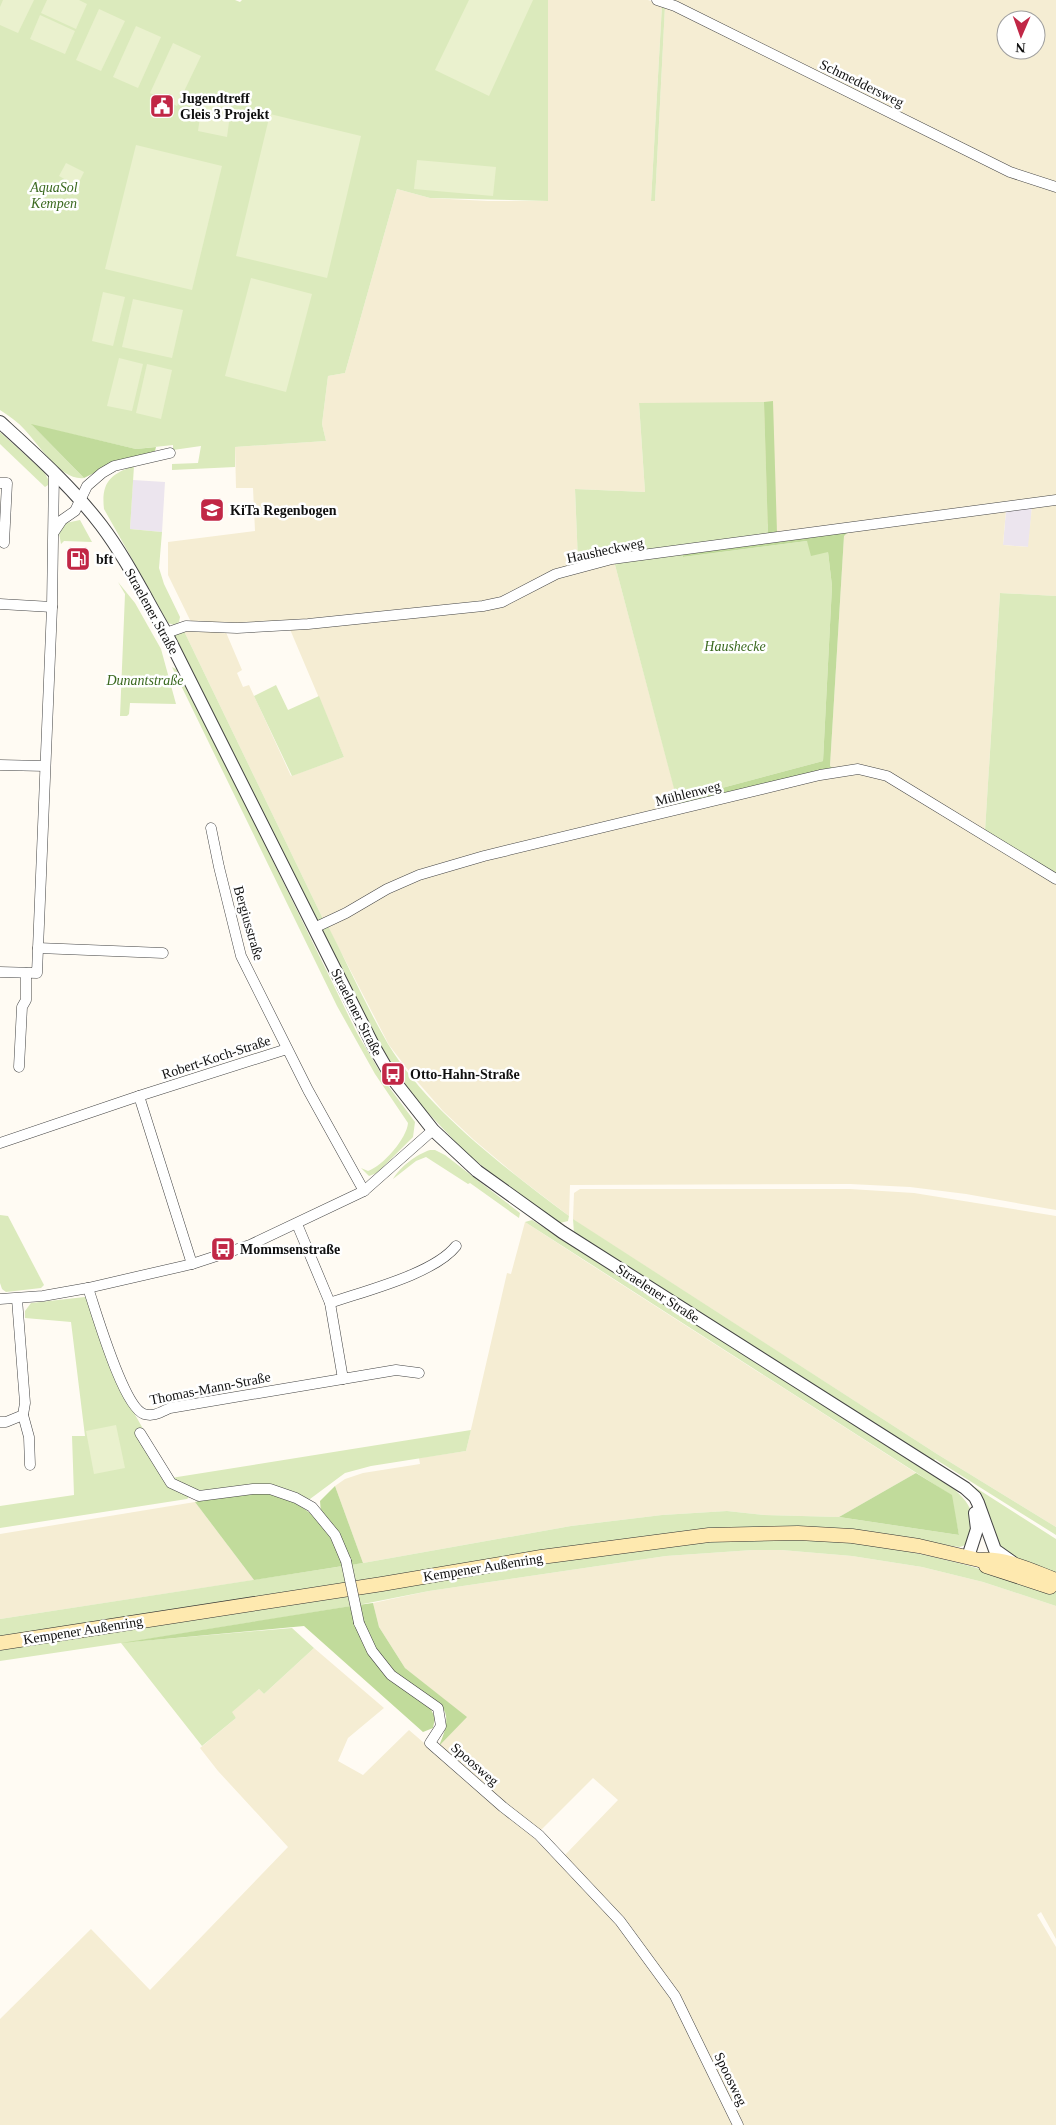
<svg xmlns="http://www.w3.org/2000/svg" width="1056" height="2125" font-family="'Times New Roman',serif">
<style>
.industrial{fill:#ece5ee}
.farmland{fill:#f5edd3;fill-rule:evenodd}
.green{fill:#dbeabc}
.forest{fill:#c1db9b}
.pitch{fill:#eaf1ce}
.lines{fill:none;stroke-linecap:round;stroke-linejoin:round}
.minor-casing{stroke:#434343;stroke-width:11}
.tertiary-casing{stroke:#434343;stroke-width:14}
.secondary-casing{stroke:#323232;stroke-width:15}
.minor{stroke:#fff;stroke-width:10}
.tertiary{stroke:#fff;stroke-width:12}
.secondary{stroke:#fee9af;stroke-width:14}
.minor-bridge-casing{stroke:#434343;stroke-width:11;stroke-linecap:butt}
.minor-bridge{stroke:#fff;stroke-width:10}
.labels{text-anchor:middle;stroke-width:5;stroke-linejoin:round;paint-order:stroke}
.street-label{font-size:14px;fill:#101010;stroke:#fff}
.poi-label{font-size:14px;font-weight:bold;fill:#101010;stroke:#fff;text-anchor:start}
.park-label{font-size:14px;font-style:italic;fill:#3a691f;stroke:#fff}
</style>
<rect width="100%" height="100%" fill="#fffbf3"/>
<g class="industrial">
<path d="M133,480L165,482L162,532L130,529Z"/>
<path d="M1032,506L1029,547L1003,545L1006,510Z"/>
</g>
<g class="farmland">
<path d="M548,0H648L662,5L651,201H655L665,6L1056,189V498L777,533L639,403L645,492L575,489L578,562L502,599L255,624H196L190,620L168,575V542L255,531L253,488H236L235,447L326,441L322,424L328,376L345,373L397,189L430,198L488,201H547Z"/>
<path d="M667,0H1056V184L1015,170ZM1006,20H1036V50H1006Z"/>
<path d="M1056,503V596L1000,593L985,831L889,774L835,770L830,766L844,536L850,530L1006,510L1003,545L1028,547L1032,506Z"/>
<path d="M614,561L679,806L418,873L324,921L183,629L225,630L242,670L237,673L243,687L249,685L291,776L344,757L289,627L485,609L555,578Z"/>
<path d="M856,773L880,777L1056,883V1210L966,1194L910,1187L850,1184L570,1185L569,1216L518,1177L474,1140L443,1111L415,1079L389,1045L327,925L421,878L485,858L821,778Z"/>
<path d="M580,1189H850L914,1193L1056,1216V1527L937,1454L577,1222L573,1219L574,1193Z"/>
<path d="M525,1222L585,1261L916,1473L839,1517L764,1515L727,1511L662,1515L571,1526L363,1563L335,1486L345,1479L363,1473L420,1464L419,1458L466,1451L507,1273L511,1274Z"/>
<path d="M195,1502L254,1580L0,1619V1534Z"/>
<path d="M753,1550H781L852,1556L922,1567L983,1582L1056,1606V1939L1041,1912L1037,1915L1056,1947V2125H743L680,1996L627,1921L564,1856L618,1800L593,1778L540,1831L505,1805L439,1746L466,1717L405,1668L379,1627L373,1603L429,1591L666,1556Z"/>
<path d="M314,1648L384,1708L348,1738L338,1761L363,1775L409,1730L531,1835L613,1917L673,2001L733,2125H0V2019L91,1929L150,1990L288,1847L218,1771L200,1748L236,1718L231,1712L259,1689L264,1694Z"/>
</g>
<g class="green">
<path d="M0,0H235L240,2L242,0H548V201L430,198L397,189L345,373L328,376L322,424L326,441L235,447V467L172,470V464L198,463L201,446L173,450V445L136,449L32,425L84,478C61,481 39,445 25,430C18,422 9,416 0,410Z"/>
<path d="M662,5L665,6L655,201H651Z"/>
<path d="M764,402L768,534L578,562L575,489L645,492L639,403Z"/>
<path d="M0,432L44,472L48,479V485L45,487L0,444Z"/>
<path d="M134,466L130,529L162,532L159,568L164,584L180,617L179,622L174,625L168,623L104,509C101,483 110,474 134,466Z"/>
<path d="M80,520L92,542L64,541L61,544L59,533L66,523Z"/>
<path d="M807,541L828,552L832,586L823,761L677,800L614,561L681,552L683,557Z"/>
<path d="M118,582L135,603L161,649L176,704L130,703L129,714L127,716H120L125,594Z"/>
<path d="M1000,593L1056,596V873L985,831Z"/>
<path d="M183,629L324,921H315L174,636Z"/>
<path d="M172,667L180,671L357,1033L389,1087L415,1122L413,1137L377,1173L369,1176L361,1168L368,1171C383,1166 407,1138 408,1123L375,1074L337,1006Z"/>
<path d="M276,685L288,710L319,696L344,757L292,776L254,696Z"/>
<path d="M328,926C348,965 366,1006 388,1044C429,1112 507,1169 569,1216L568,1221L560,1223L510,1188L466,1153L415,1099L390,1066L321,935L323,929Z"/>
<path d="M430,1150H435L445,1155L520,1213L519,1218L470,1183L468,1184L426,1157L416,1161L393,1179C400,1167 417,1154 430,1150Z"/>
<path d="M0,1215L8,1216L44,1285L41,1288L6,1292L2,1289L0,1283Z"/>
<path d="M573,1219L937,1454L1056,1527V1535L935,1459L934,1461L1056,1539V1576L1019,1561L997,1547L983,1505L574,1233Z"/>
<path d="M532,1220L954,1489C976,1509 974,1517 968,1544L960,1547L952,1546C902,1536 852,1530 801,1527L0,1638V1619L363,1563L571,1526L662,1515L727,1511L764,1515L839,1517L959,1535L951,1495L525,1222Z"/>
<path d="M85,1297L88,1298L121,1390L171,1478L471,1430L466,1451L371,1466L345,1473L310,1499L205,1491L188,1488L190,1496L187,1499L0,1528V1506L74,1495L72,1436H85L71,1322L25,1318V1311L31,1303Z"/>
<path d="M711,1540C747,1540 783,1538 818,1540C899,1544 979,1567 1056,1592V1606L983,1582L922,1567L852,1556L781,1550H753L666,1556L429,1591L358,1605L130,1642L292,1628L314,1648L264,1694L259,1689L232,1712L236,1718L202,1746L121,1643L0,1661V1648L613,1552Z"/>
</g>
<g class="forest">
<path d="M773,401L777,533L768,534L764,402Z"/>
<path d="M31,424L136,449L156,447L155,451L149,453L114,463L84,478Z"/>
<path d="M850,530L844,536L830,766L835,770L679,806L677,800L823,761L832,586L828,552L811,556L807,541L683,557L681,552Z"/>
<path d="M916,1473L952,1495L959,1535L839,1517Z"/>
<path d="M335,1486L363,1563L351,1565L321,1513L320,1501Z"/>
<path d="M256,1492C304,1498 328,1522 343,1566L254,1580L195,1502L219,1496Z"/>
<path d="M373,1603L379,1627L405,1668L467,1717L439,1746C443,1736 449,1723 445,1712C442,1704 396,1675 386,1664C371,1647 364,1627 358,1605Z"/>
<path d="M351,1606L371,1656L429,1705L435,1718L433,1728L423,1732L304,1626L121,1643Z"/>
</g>
<g class="pitch">
<path d="M3,0H34L18,33L0,25V7Z"/>
<path d="M47,0H79L87,4L76,29L41,13Z"/>
<path d="M469,0H533L489,96L435,70Z"/>
<path d="M99,9L125,21L101,71L76,60Z"/>
<path d="M40,15L75,31L65,54L30,39Z"/>
<path d="M136,26L161,37L138,88L113,77Z"/>
<path d="M173,43L201,56L177,106L150,93Z"/>
<path d="M203,96L232,100L227,137L198,131Z"/>
<path d="M270,114L361,136L327,278L236,256Z"/>
<path d="M136,145L222,166L192,290L105,269Z"/>
<path d="M417,160L496,167L493,196L414,189Z"/>
<path d="M66,163L84,172L77,186L59,176Z"/>
<path d="M251,278L312,294L286,392L225,376Z"/>
<path d="M103,292L125,297L113,346L92,341Z"/>
<path d="M133,299L183,310L172,358L122,347Z"/>
<path d="M119,358L143,364L132,411L107,406Z"/>
<path d="M147,364L172,370L161,419L136,413Z"/>
<path d="M116,1425L125,1468L94,1474L86,1431Z"/>
</g>
<g class="lines">
<defs>
<g id="minor">
<path d="M657,0L675,6L1010,172L1056,187"/>
<path d="M0,483H7L4,543"/>
<path d="M54,532L62,520L75,511L87,486L102,473L114,466L170,453"/>
<path d="M0,604L52,607"/>
<path d="M166,633L186,626L237,628L308,624L483,606L502,602L556,574L612,559L1056,500"/>
<path d="M0,765L45,766"/>
<path d="M211,828L219,867L241,956L308,1090L364,1191"/>
<path d="M314,928L346,913L387,889L419,875L484,856L820,775L858,769L887,776L1056,879"/>
<path d="M38,948L163,953"/>
<path d="M0,972L37,973L52,607L54,473"/>
<path d="M19,1067L22,1007L26,1000V973"/>
<path d="M139,1096L192,1264"/>
<path d="M0,1143L139,1096L287,1049"/>
<path d="M297,1224L330,1303L343,1379"/>
<path d="M88,1288C96,1311 123,1407 144,1414C154,1417 161,1412 170,1408L396,1370L419,1373"/>
<path d="M0,1299L43,1296L88,1288L192,1264L250,1245L364,1191L433,1130"/>
<path d="M330,1303C364,1291 434,1274 456,1246"/>
<path d="M23,1415L29,1437L30,1465"/>
<path d="M0,1422H6L23,1415L25,1403L17,1299"/>
<path d="M140,1433L171,1483L199,1496L253,1489H270L296,1498L312,1507L335,1535L346,1561"/>
<path d="M359,1623L372,1651L391,1675L438,1708L441,1726L430,1743L503,1807L539,1835L620,1921L675,1996L738,2125"/>
</g>
<g id="tertiary">
<path d="M0,422C35,454 72,487 101,525C126,558 145,597 166,633L373,1045L392,1078L433,1130L477,1171L562,1232L965,1488L975,1497L978,1503L995,1550L1012,1562"/>
<path d="M968,1557L977,1529L975,1513"/>
</g>
<g id="secondary">
<path d="M986,1566L1050,1587"/>
<path d="M0,1643L382,1584L541,1557L709,1535L798,1533L852,1536L919,1546L979,1560C1005,1557 1032,1571 1056,1580"/>
</g>
</defs>
<use href="#minor" class="minor-casing"/>
<use href="#tertiary" class="tertiary-casing"/>
<use href="#secondary" class="secondary-casing"/>
<use href="#minor" class="minor"/>
<use href="#tertiary" class="tertiary"/>
<use href="#secondary" class="secondary"/>
<defs>
<path id="minor-bridge" d="M346,1561L359,1623"/>
</defs>
<use href="#minor-bridge" class="minor-bridge-casing"/>
<use href="#minor-bridge" class="minor-bridge"/>
</g>
<defs>
<symbol id="civic-square" viewBox="-11 -11 22 22"><rect x="-9" y="-9" width="18" height="18" rx="4" fill="#c12746" stroke="#fff"/><path d="M-.6-6.5H3V-4.5H.6V-3L4-1V1h2V6H-6V1h2V-1L-.6-3ZM-1.2 2.5V6h2.4V2.5Z" fill="#fff"/></symbol>
<symbol id="school-square" viewBox="-11 -11 22 22"><rect x="-9" y="-9" width="18" height="18" rx="4" fill="#c12746" stroke="#fff"/><path d="M0-5L7-2L0 1L-7-2ZM-4 1L0 2.5L4 1V4Q0 6-4 4Z" fill="#fff"/></symbol>
<symbol id="fuel-square" viewBox="-11 -11 22 22"><rect x="-9" y="-9" width="18" height="18" rx="4" fill="#c12746" stroke="#fff"/><path d="M-5.5-6h7V0h2V4h1.3V-2.5L3-4.5l.8-.8L6-3V5H2.5V1h-1V6h-7ZM-4.2-4.7v3.2H.2V-4.7Z" fill="#fff"/></symbol>
<symbol id="bus-square" viewBox="-11 -11 22 22"><rect x="-9" y="-9" width="18" height="18" rx="4" fill="#c12746" stroke="#fff"/><path d="M-5-6H5V4H4V6H2V4H-2V6H-4V4H-5ZM-3.5-4V0h7V-4ZM-3.5 1.2v1.5H-2V1.2ZM2 1.2v1.5H3.5V1.2Z" fill="#fff"/></symbol>
</defs>
<g fill-rule="evenodd">
<use href="#civic-square" x="148" y="92" width="28" height="28"/>
<use href="#school-square" x="198" y="496" width="28" height="28"/>
<use href="#fuel-square" x="64" y="545" width="28" height="28"/>
<use href="#bus-square" x="379" y="1060" width="28" height="28"/>
<use href="#bus-square" x="209" y="1235" width="28" height="28"/>
</g>
<g class="labels">
<g class="street-label">
<text transform="translate(862 83) rotate(26)" y="5">Schmeddersweg</text>
<text transform="translate(605 550) rotate(-12)" y="5">Hausheckweg</text>
<text transform="translate(152 611) rotate(61)" y="5">Straelener Straße</text>
<text transform="translate(688 793) rotate(-14)" y="5">Mühlenweg</text>
<text transform="translate(249 923) rotate(74)" y="5">Bergiusstraße</text>
<text transform="translate(357 1012) rotate(63)" y="5">Straelener Straße</text>
<text transform="translate(216 1057) rotate(-18)" y="5">Robert-Koch-Straße</text>
<text transform="translate(658 1293) rotate(33)" y="5">Straelener Straße</text>
<text transform="translate(210 1388) rotate(-11)" y="5">Thomas-Mann-Straße</text>
<text transform="translate(483 1567) rotate(-9)" y="5">Kempener Außenring</text>
<text transform="translate(83 1630) rotate(-9)" y="5">Kempener Außenring</text>
<text transform="translate(475 1764) rotate(41)" y="5">Spoosweg</text>
<text transform="translate(731 2079) rotate(64)" y="5">Spoosweg</text>
</g>
<g class="poi-label">
<text x="180" y="103">Jugendtreff<tspan x="180" dy="16">Gleis 3 Projekt</tspan></text>
<text x="230" y="515">KiTa Regenbogen</text>
<text x="96" y="564">bft</text>
<text x="410" y="1079">Otto-Hahn-Straße</text>
<text x="240" y="1254">Mommsenstraße</text>
</g>
<g class="park-label">
<text x="54" y="192">AquaSol<tspan x="54" dy="16">Kempen</tspan></text>
<text x="735" y="651">Haushecke</text>
<text x="145" y="685">Dunantstraße</text>
</g>
</g>
<g transform="translate(1021 35) rotate(182)"><circle r="24" fill="#ffffff" stroke="#9f9f9f"/>
<path d="M0-4L9 19L0 12L-9 19Z" fill="#c12746"/>
<text y="-8" font-size="14" font-weight="bold" text-anchor="middle" fill="#101010">N</text>
</g>
</svg>
